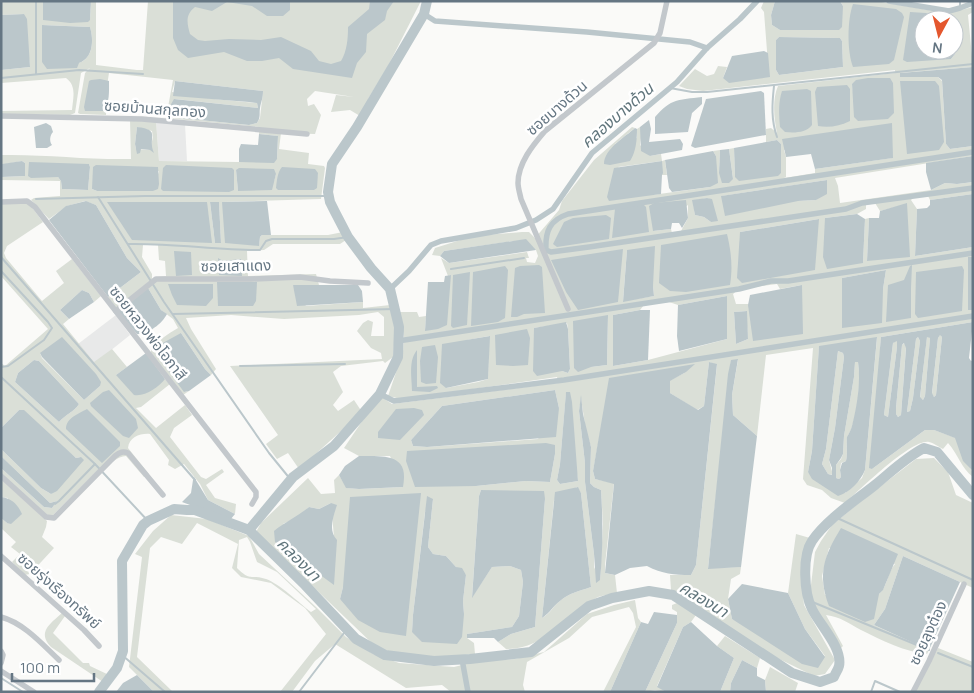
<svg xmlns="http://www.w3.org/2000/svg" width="974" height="693" font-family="Manrope,'Noto Sans Thai',sans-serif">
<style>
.built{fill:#e8e9e9}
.green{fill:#dadfd7;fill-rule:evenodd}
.water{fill:#bbc7cb;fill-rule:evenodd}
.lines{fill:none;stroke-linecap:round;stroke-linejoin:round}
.stream{stroke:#bbc7cb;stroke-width:2}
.canal{stroke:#bbc7cb;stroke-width:5.5}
.river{stroke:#bbc7cb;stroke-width:10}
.minor{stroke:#c3c8cc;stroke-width:5.5}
.labels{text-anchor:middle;stroke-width:5;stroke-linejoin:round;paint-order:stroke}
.street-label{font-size:15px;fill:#657683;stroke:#fff}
.water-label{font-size:16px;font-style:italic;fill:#60757c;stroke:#fff}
</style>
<rect width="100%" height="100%" fill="#fafaf8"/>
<g class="built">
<path d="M156,121L185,124L187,161H159Z"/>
<path d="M116,315L130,335L95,363L78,344Z"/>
</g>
<g class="green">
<path d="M1,1H43V20H90L91,1H96V65L137,70H143L148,1H421L387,68L368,99V103L360,116L350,110L331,112L336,95L354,97L315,91L307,99L308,106L314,104L321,115L315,134L281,133L279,149L309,153L308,164L324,166L325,168L321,199L222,202L259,245L260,237L262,235H328L343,232L346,240L340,244H273L264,250L247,251L248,276L316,274L319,285H293L306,306L363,302V308L390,305L395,331L393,357L385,363L383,361L341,366L333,372L343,392L333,405L338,411L354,400L362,412L299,469L288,453L277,459L266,444L278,435L230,366L382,359L381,353L371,348L357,331L363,323L368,320L373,322L371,336H384V317L378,312L359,315L284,319L231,315L186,318L191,329L216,369L211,375L205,369L181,333L184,392L189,391L183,395L151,353V350C158,340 168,334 178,328L173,319L161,310L148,288L157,277L166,276L165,261L159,260L158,245H143L142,257L152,274V279L116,309L108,297L141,272L127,258L96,205L85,201L67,206L49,219L31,200L34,198L60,196V181L1,180V175L3,177L25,176V163L22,161L1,165V155C45,154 88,160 131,159L130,120L156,121L159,161L239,162L277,159L278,136L259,134V127L166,118L173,80L109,73L103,111L106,108V115L80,114L78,113L85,73L90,68L81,73L75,113L70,115L1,114V111L72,110C73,98 77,86 66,78L1,83V70L30,67L24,14L1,15ZM43,25L90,27C94,41 93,58 79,63ZM175,81L263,91L260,118L257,123L249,125L170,117L175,99L258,108L257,103L214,99L172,92ZM137,127L152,131L153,137L150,150L136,149L135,144ZM89,164L90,167L88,190L62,189L61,181L58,177ZM236,170L276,174L274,181L238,191ZM159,171L153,191H97L92,189ZM318,173L314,190H278ZM210,202H219L221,243H215Z"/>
<path d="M764,1H775L771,15L772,25L780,30L843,6L840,1H876L940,12H953L973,7V12L968,15L973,67L900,73V77H938L942,81L946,144L950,149L973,146V156L835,178L838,186L840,203L931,190L945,183L957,184L973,182V194L930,200L928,196L913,198L911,200L917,209L915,256L973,247V257L968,258V310H973V322L881,337L872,469L925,430H934L956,438L972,471H973V477C961,468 958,454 948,443L943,449C939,447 934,443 929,442C911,439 860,490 845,503L831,498L822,490L807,485L803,479L813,348L766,355L757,436L733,415L732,395L738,360L731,361L708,568L741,567L740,574L731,579L728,599L732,619L825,656L805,629L788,593L796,534L810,538L801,576L804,605L835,660L825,674L814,676L771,655L671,590L670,575H691L696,565L717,365L709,362L704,406L697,410L670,393L669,381L686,372L606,402L593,471L595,479L614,483L605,565V573L615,575L617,593C611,594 604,595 598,597C565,613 546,650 506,649L498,642L511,634L535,627L545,499L481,490L479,496L472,597L492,567L510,566L521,570L523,582L519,616L512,627L467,634V638L474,643L475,654L433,658L400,654L377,648L256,532L261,523L308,478L321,494L335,493L334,480L339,475L347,488L360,489L403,487L390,456H359L344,448L375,402L383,398L392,404L558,383L557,377L401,399L388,396L403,352L404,336L399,312H417L419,317L426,316L425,330L451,275L448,276L441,258L449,263L527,252L529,258H526L527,262L535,263L538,256L536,250L513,241L444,251L440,256L432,255L435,248L473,236L522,232H529L535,238L559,210L562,201L594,160L632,127L635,128L615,144L637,138V129L640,127L642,131L640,145L650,156L661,154L662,161L665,160L667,175H662V161L618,167L652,195L710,187L716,156L713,151L720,150L719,173L733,179L729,149L734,148L735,177L781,173V144L777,140L766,142V129L771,128L777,133C774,118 772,100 778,86L895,73V70L703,91L687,89L679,86L695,69L707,76L714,74L718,66L727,67L723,78L769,77L764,12L761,8ZM926,13L953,18L954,20L955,54L951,59L904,53ZM779,37L840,38L842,41L843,67L779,75L776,70V40ZM890,78L854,100L852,84ZM784,150L892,158L815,169V173L784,178L786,177V157ZM827,180L816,200L798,201L722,196ZM707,198L712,200L711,222L704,217L695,215L693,201ZM875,203L880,211L907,204L867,261L869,218L865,219L863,263L825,218L857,214L866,209V204ZM688,205V218L681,231L672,233L671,229L653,231ZM819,219L740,280V232ZM627,250L653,286L654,296L623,301ZM886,270L883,289L842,279V278ZM777,284L780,289L802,285L748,305L749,304H736L733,294L739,289ZM727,296V339L648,360L613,366V315L640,310L644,305L669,302L678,305ZM746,311L748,339L736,344L734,312ZM608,316L607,365L591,367ZM567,323L568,329L570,369L568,373L562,371L534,328ZM489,336L488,379L478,382L446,388L467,340ZM877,338L865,470L862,478L845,493L808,472L812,451L819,347ZM555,390L559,408L538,439L427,447L413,446L411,440L442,406ZM566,393L578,481L560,484L557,480L560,464ZM581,398L586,431L591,447L590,483L594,487L601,490L603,524L600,580L594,567V554L585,482V463L579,411ZM555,445V454L550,482L526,481L476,486H415ZM577,487L581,493L591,587C580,591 569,593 560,601C553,606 550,614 542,618L554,500ZM433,499L428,547L433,554L446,556L456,567L466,575L463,601L464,614L412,632L413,615L425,512ZM331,503L334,537L283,524L296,518L309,507L319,509ZM343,587L405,631L406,635L340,599Z"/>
<path d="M27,203L31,206L43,222L7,246L4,253L6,258L42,301L64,283L56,271L72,259L101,296L94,302L89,293L82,290L60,310L69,319L63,324L94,362L112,349L127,367L116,375L165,379L170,384L141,407L136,408L156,428L185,405L192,415L174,428L170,437L201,477L206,479L222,469L224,472L206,485L215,498L236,504L235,514L208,500L200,484L184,464L175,469L168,465L169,460L150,434C141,433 129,437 128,448L149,474L144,477L126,456C117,456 111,465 100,468L53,515L48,516L1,474V468L44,507L52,508L57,501L50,503L1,456V449L41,488L51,494L81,457L76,458L19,410L1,428V363L5,366L48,329L1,276V204ZM40,353L100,386L84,400L42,358ZM34,360L39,361L79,404C75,411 65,415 59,422L15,382L18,373Z"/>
<path d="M940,334L942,337L936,395L934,397L932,394L938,338Z"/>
<path d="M927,336L930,338L925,396L923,400L920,398Z"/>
<path d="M918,337L920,341L913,398L910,411L907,412L916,339Z"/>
<path d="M897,340V347L888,417L884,415L893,343Z"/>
<path d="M905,343L906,347L901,415L898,417L896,414V408L902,345Z"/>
<path d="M838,351L843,353L844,357L835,428L829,460L833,475L828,474L822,464L826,449Z"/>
<path d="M855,362H858C861,382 858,408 852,427C851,431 848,434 847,438C846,445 848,453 846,461L841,463L840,470L841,477L839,479L836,478V465L841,459L843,454L844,436L854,377Z"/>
<path d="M934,458L948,472L956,495L973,503V588L903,556L885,609L874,625L929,650L927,654C905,652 881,640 861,630C848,623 841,617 826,615L843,646L841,648L820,617L810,593L815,552L821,541L832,525L860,502L916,459ZM829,548L895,564C887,573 888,586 879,594L825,595L822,576Z"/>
<path d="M1,479L47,521L46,527L42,537L54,548L30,574L24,575L12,562L20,554L11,547L16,542L1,528V518L7,523L8,498L1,497Z"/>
<path d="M171,515L207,519L249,536L259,554L316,607L346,637L373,654L399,663L454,667L474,662L515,659L544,652L587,614L614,605L635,600L638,618L641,622L610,692H603L636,627L633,613L629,607L592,617L569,638L527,662L523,685L525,692H451L442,685L406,688L335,644L315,661L292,692H280L326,634L305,608L271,583L241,577L232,568L238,544L197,523L182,544L161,537L150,548L137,657L173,692H154L129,667L142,557L135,554L153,531ZM247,537L250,542L257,562L277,572L316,609L311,612C299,603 280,584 266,579C251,574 251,582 237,568L239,540Z"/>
<path d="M677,603L696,615L691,622L683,627L657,686L666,692L655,690L645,692L677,623V612L672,609V605Z"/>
<path d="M62,613L65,616L53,633L83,663H89L90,666L109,675L103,682L51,647C37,632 50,624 62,613Z"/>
<path d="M725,636L760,658L757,668L742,660L731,683L730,692H720L734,658L717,646Z"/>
<path d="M938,648L973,662V692H915Z"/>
<path d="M770,667L798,683L795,692H766L765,680Z"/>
</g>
<g class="water">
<path d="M43,1H91L90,20L88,22L70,23L43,20Z"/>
<path d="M173,1H290V10L283,16H267L252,6L227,2L212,11L195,7C185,15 187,23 190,34L198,40L205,41L229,39L261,40L281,37L311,51L319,61L331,64L341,61C347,51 348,39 348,27L369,9L370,1H394L387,11L385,20L367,34L366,52L357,63L352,78L293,69L279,58L262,61H247L224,52L188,58L178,50L173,38Z"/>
<path d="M775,1H840L843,6L842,27L839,30H780L772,25L771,15Z"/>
<path d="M853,4L896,9L902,13L904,17L894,60L889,64L853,67C847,52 847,20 853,4Z"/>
<path d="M910,12L926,13L953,18V20H924V50H954V21L955,54L951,59L907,62L903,60Z"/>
<path d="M24,14L27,19L30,67L1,70V15Z"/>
<path d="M42,25L90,27C94,41 93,58 79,63L77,68L47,69L42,62Z"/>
<path d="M779,37L840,38L842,41L843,67L779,75L776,70V40Z"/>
<path d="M764,51L768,53L770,77L729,83L723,78L732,56Z"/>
<path d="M973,67V146L950,149L946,144L942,80L938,77H900V73Z"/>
<path d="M868,78H890L893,83L894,113L888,119L858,121L854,117L852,84L856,80Z"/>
<path d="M100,79L109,81C109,91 110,104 103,111H85L84,107L89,81L91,80Z"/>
<path d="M175,81L263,91C263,98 261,102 260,108C259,114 261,117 257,123L249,125L170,117V106L174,99L258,108L257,103L249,102L173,96Z"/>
<path d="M900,81H935L939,86L944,142L939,150L907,154Z"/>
<path d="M847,85L850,89V121C840,126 829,128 818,126L815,92L817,87Z"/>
<path d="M807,89L811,91L812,125C806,133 794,133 785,132L780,127C779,115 778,103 782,91Z"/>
<path d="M761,91L764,93L766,135L695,148L691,146L706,99Z"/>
<path d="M702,97V104L692,113L688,132L655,134V117C672,98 678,100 702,97Z"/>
<path d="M649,120L651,129L649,142L680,139L683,144L682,150L650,156L641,151L640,127Z"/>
<path d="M46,123L51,126L53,132C50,135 49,141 52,145L47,148H36L34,127Z"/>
<path d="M892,123L893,158L815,169L811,154L786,157L782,139Z"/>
<path d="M137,127C162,130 147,137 154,153L150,150L141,149L140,153L137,154L135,144Z"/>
<path d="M635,128L637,129C637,140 636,152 630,161L610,165L604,164C604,149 625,137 635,128Z"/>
<path d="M259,134L278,136L277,159L274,163L239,162V149L241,144L258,145Z"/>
<path d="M777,140L781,144V173L778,176L739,181L735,177L734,148Z"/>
<path d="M729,149L733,179L729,183H722L719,173L720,150Z"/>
<path d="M713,151L716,156L718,183L710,187L672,192L669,188L665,160Z"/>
<path d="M973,156V182L957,184L945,183L931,190L926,172V163Z"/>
<path d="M22,161L25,163V176L2,177V164Z"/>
<path d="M662,161L663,173L662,175L661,194L609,201L607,197L614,168Z"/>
<path d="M29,162L89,164L90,167L88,190L62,189L61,181L58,177L31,178L28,176Z"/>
<path d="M96,165L158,167L159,184L158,189L153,191H97L92,189L93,167Z"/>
<path d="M166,165L232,168L234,170V190L229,192L163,191L161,189L163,168Z"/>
<path d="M282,167L315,169L318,173L317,188L314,190H278L276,188C277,181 277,173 282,167Z"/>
<path d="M239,168L274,169L276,174L272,190L238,191L236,170Z"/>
<path d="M827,180V194L816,200L798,201L725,216L721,196Z"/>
<path d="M973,194V247L915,256L917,209L927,208L930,205V200Z"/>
<path d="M707,198L712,199L718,221L711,222L704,217L695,215L692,200Z"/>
<path d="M686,200L688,218L682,228L679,223H672L671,229L653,231L649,206L654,203Z"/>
<path d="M86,201L96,205L127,258L141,272L108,297L49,220L66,206Z"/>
<path d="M267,201L271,235H262L260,237L259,246L225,243L222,202Z"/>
<path d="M107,202H207L212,243L132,240Z"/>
<path d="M210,202H219L221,243H215Z"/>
<path d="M907,203L910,257L867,261L869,218H879L880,211Z"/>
<path d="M643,204L646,207L649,232L612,238L615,209Z"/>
<path d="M857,214L865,219L863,263L827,269L823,257L825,218Z"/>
<path d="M606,215L611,218L609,239L557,247L553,244L564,222L573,218Z"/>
<path d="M819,219L815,270L742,283L737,278L740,232Z"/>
<path d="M727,234C731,251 733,267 730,285L686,292L670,291L659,283L661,245Z"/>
<path d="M526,239L536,250L449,263L440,256L444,251Z"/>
<path d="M655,246L653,286L654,296L623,302L627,250Z"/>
<path d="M623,249L618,302L578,310L566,292L551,260Z"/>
<path d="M174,251L191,252L192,275L176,276Z"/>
<rect x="968" y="257" width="5" height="53"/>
<path d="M218,258L223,261L241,259L242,276L219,275Z"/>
<path d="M539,265L542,267L545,313L524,314L517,317H511L515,268L520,266Z"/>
<path d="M912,265L911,288V318L886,322L888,285L904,280L910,266Z"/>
<path d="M505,266L508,270L505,318L498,322L471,326L473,272Z"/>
<path d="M962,266L964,270L962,311L918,318L915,314L916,272Z"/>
<path d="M886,270L883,289L882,323L842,328V278Z"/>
<path d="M470,272L467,325L453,328L451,326L453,275Z"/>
<path d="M451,275L447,325L438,329L425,331L428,282H444L445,276Z"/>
<path d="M217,282H257L256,301L253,306H218Z"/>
<path d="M168,284H213V298L206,306L177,305L172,295Z"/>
<path d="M293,285H358L362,291L363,302L297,306Z"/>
<path d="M802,285L803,334L753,341L748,305L750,295Z"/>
<path d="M148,288L161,310L167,314C162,324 147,335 137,334L119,313V310Z"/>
<path d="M82,290L89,293L94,302L69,319L60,310Z"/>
<path d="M727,296V339L679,351L677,336L678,305Z"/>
<path d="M640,310H650L648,360L613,366V315Z"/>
<path d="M747,311L748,339L736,344L734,312Z"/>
<path d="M608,315L607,365L591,367L578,372L574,368L573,321Z"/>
<path d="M566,322L568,329L570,369L568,373L562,371L537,376L533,371L534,328Z"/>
<path d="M973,322L969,358L971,361L973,360V471L963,461L955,438L934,430H925L872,469L869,468L881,337ZM940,335L942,337L936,395L934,397L932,393L938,338ZM918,337L920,341L913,398L910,411L907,412L916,339ZM927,337L930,338L925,396L923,400L920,397ZM897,341V347L888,417L884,415L893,343ZM904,343L906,348L901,415L898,417L896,414V408L902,345Z"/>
<path d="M527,329L530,338L528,365L513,366L496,365L495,335Z"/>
<path d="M181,333L205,369L211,375L189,391L184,392L157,355L156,350L161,344Z"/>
<path d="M490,336L488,379L446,388L440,383L442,344Z"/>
<path d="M62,337L96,374L101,382L100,386L84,400L42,357L40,353Z"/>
<path d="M877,337L865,470C860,482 850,492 838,496L812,479L808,472L812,451L819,346ZM838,351L843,353L844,357L835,428L829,460L832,468V475L828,474L822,464L826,449ZM855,362H858C861,382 857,406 852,426C851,430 849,433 847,437C846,444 848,453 846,461L842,463L840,470L841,477L839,479L836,478V465L841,458L843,454L844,436L854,377Z"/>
<path d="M435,345L438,357L436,383L426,384L421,382L420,361L422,347Z"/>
<path d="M417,350V387L437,386L438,388L430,392L412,391C412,378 408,361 417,350Z"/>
<path d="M146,353L165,379C159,387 145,397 134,395L116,375Z"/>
<path d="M738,359L732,395L733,415L757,436L741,567L708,569L728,374L731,360Z"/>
<path d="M34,360L39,361L79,404C75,411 65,415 59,422L15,382L18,373Z"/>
<path d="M709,362L717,364L696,565L691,575C674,575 662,574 647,566L630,568L615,575L605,573L614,484L595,479L593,471L609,378L695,364L686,372L670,381V393L698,410L704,406Z"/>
<path d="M109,390L136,419L138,428L129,438L123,436L91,406L90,403L103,392Z"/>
<path d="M555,390L559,408L556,437L427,447L413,446L411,440L442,406Z"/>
<path d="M566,392H570L572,402L578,481L560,484L557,480L560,464Z"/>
<path d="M581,395L583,414L591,447L590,483L594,487L601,490C603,520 603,550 600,580L596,583L594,554L585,482V463L579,411Z"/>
<path d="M414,408L422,410L424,415L400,440L378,438V432L396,409Z"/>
<path d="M87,409L120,442V446L102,463L66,429C66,418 78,414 87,409Z"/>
<path d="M19,410H24L76,458L81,457L84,460L57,491L51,494L41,488L1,449V428Z"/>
<path d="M546,443L555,445V454L550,482L526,481L476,486L415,487L406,461L407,451Z"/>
<path d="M1,456L50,503L57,501L52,508L44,507L1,468Z"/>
<path d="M359,456C384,456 410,453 403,487L359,489L346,488L339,475L345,466Z"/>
<path d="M194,477L208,500L235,514L230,520L182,502L191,493L193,480Z"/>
<path d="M578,487L581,493L591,587C580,591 569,593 560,601C553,606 549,614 542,618L555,492Z"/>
<path d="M481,490L544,491L545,499L535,627L511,634L498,642L494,638H467V634L512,627L519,616L523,582L521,570L510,566L492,567L472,598L479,496Z"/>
<path d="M421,493L406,636L380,632L358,620L340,599L343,587L350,497Z"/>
<path d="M427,496L433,499L428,547L433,554L446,556L456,567L462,568L466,575L463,601L464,614L462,637L457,644L422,642L412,632L413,615Z"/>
<path d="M1,497C12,498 18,505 22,514L11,524L7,523L1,518Z"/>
<path d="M331,503L337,505C333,517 328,531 337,540L334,585L275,542L274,531C285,522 298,516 309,507L319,509Z"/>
<path d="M841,528L898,554L883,590L879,594L874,619L865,622L829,606C817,574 824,556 841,528Z"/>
<path d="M903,556L960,582L929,650L874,625L885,609Z"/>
<path d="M742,584L788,593L805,629L825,657L818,668L802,664L732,619L728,599Z"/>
<path d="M654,612L677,615V623L645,692H610L641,622L648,624Z"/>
<path d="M691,622L717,646L734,658L720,692H666L657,687L683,627Z"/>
<path d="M742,660L757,668V676L765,680L766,692H730L731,683Z"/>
<path d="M137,675L154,692H116L123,683Z"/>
</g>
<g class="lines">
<g class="stream">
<path d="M960,1V8"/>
<path d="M36,74V1"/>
<path d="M1,78L79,70L143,74"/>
<path d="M774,86C772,104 771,120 777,137"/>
<path d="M670,88L692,92H707L973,64"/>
<path d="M98,197L164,302L269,453L291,480"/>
<path d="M36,199L145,196H329"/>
<path d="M128,244C172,243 216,250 260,250L266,241L272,239H334L348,237"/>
<path d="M1,257L195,480"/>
<path d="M451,269L524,258"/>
<path d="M1,271L48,322L52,328L44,340L8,366L1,367"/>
<path d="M173,314L395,309"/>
<path d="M240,366L345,364"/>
<path d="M1,377L95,464L148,521"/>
<path d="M55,504L59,501L95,464"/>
<path d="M835,517L973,580"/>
<path d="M810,601L929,650"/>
<path d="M938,653L973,667"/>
<path d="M122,655L165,692"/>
<path d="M1,678L23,692"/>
<path d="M299,692L347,629"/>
<path d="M871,692L875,681L900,692"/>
</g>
<g class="canal">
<path d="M889,1L949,11L960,8L973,3"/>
<path d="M424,14L435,21L587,32L690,42L707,48"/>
<path d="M973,152L568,214C550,220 545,231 546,250L551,252L589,247L846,209L862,203L973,188"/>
<path d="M390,289L409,271L431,245L441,241L516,228L536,220L553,209L592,153L677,82L707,48L740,19L757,1"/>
<path d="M398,341L739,289L771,281H788L973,253"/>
<path d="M380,394L394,401L564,380L973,316"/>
<path d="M462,659L468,692"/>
</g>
<g class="river">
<path d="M249,530L293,477L334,446L380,394L398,357L399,327L390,289L371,268L348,237L335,212L330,202L328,192L332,164L357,127L424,14L427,1"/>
<path d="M99,692L117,668L123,651L122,561L143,525L148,521L174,509L187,510H195L249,530L305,585L356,639L385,655L434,661L470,659L531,652L589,606L612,598L649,591L673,595L792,673L820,682L834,677C835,674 838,670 839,666C843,648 819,624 812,609C804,593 802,556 812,541C826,520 855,501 875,485C891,472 905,458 924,448L937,452L973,495"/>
</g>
<g class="minor">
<path d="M1,116L142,119L307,134"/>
<path d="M1,202L27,201L35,207L256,492V497L252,504"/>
<path d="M568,309L521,199C520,194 518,188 518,183C518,163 533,145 545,131L654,43L660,33L667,1"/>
<path d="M116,311L156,279H251L300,277L330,281L368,283"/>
<path d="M1,476L46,517L54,518L115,456C120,452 123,451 128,453L163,495"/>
<path d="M1,556L84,630L99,646"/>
<path d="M1,617C24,623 43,645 59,660"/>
<path d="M1,651L3,655L1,663"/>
<path d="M1,671L34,692"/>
<path d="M913,692L929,661L964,584"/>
</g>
</g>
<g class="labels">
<g class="street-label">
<text transform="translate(557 108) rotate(-41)" y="5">ซอยบางด้วน</text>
<text transform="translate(155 109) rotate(4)" y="5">ซอยบ้านสกุลทอง</text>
<text transform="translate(236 266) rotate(-1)" y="5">ซอยเสาแดง</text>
<text transform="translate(148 333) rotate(52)" y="5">ซอยหลวงพ่อโอภาสี</text>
<text transform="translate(59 591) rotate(42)" y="5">ซอยรุ่งเรืองทรัพย์</text>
<text transform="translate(928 633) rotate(-65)" y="5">ซอยลุงต๋อง</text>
</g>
<g class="water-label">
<text transform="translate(617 115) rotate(-41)" y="6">คลองบางด้วน</text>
<text transform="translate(299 559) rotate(45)" y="6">คลองนา</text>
<text transform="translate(704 599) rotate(31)" y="6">คลองนา</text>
</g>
</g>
<rect width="974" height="693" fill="none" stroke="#657683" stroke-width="5"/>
<g transform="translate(939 35) rotate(187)"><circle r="24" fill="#ffffff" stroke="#c1c8cd"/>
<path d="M0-4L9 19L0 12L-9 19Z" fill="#e4572e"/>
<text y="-8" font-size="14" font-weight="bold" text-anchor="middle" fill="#657683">N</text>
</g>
<path d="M12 673v8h82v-8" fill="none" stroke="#657683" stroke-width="2.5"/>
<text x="20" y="673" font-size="15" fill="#657683" stroke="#ffffff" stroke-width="4" paint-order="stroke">100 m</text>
</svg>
